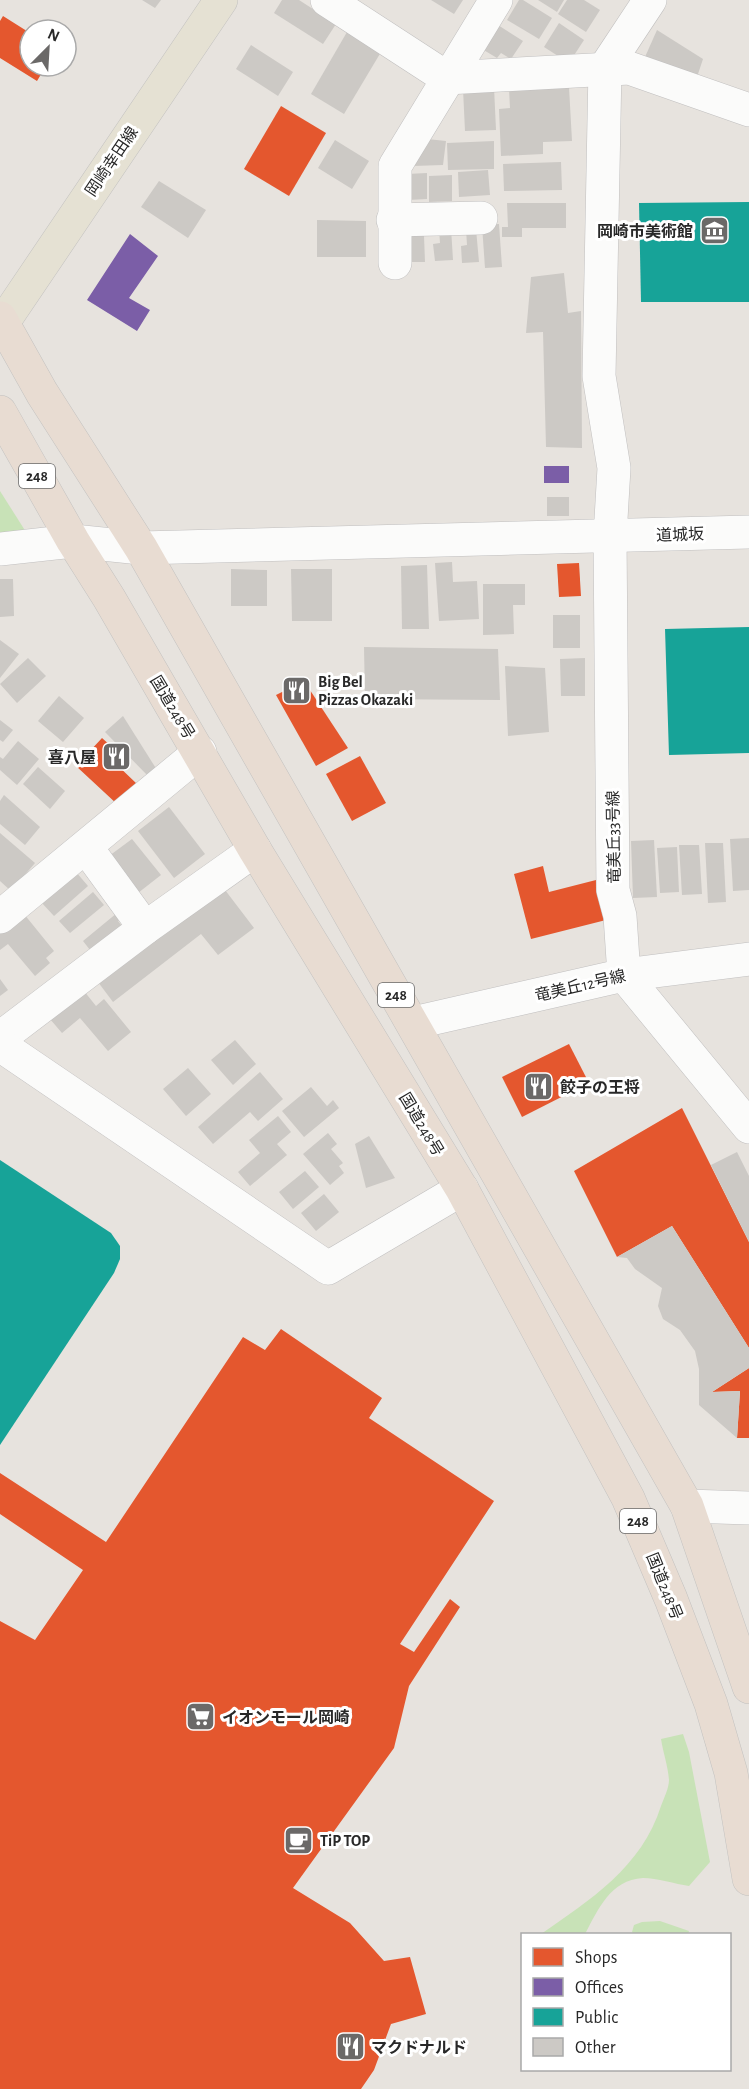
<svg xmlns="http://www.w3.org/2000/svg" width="749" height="2089" font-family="'Alegreya Sans','Noto Sans JP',sans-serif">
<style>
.green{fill:#c8e2b7}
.shops{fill:#e4572e}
.offices{fill:#7b5ea7}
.public{fill:#17a398}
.building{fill:#ccc9c5}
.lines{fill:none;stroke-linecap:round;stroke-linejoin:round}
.minor-casing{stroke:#c0bfbf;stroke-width:34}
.major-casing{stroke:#c3c2c0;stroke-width:34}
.highway-casing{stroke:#c3c2c0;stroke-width:34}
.minor{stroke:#fbfbfa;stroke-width:33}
.major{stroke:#e5e1d3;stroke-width:33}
.highway{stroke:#e8dcd2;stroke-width:33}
.labels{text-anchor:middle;stroke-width:6;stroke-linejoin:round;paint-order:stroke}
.shield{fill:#fff;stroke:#686868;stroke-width:1.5}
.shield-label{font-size:15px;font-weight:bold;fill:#282828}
.street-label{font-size:16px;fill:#282828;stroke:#fff}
.poi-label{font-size:16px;font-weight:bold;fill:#282828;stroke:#fff;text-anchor:start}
</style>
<rect width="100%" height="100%" fill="#e7e3de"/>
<g class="green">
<path d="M0,491L26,532L0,533Z"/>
<path d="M683,1734L689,1752L710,1862L689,1886C675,1884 657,1878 643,1878C610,1880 598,1910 585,1934H541C590,1900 642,1867 661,1806C664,1798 669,1788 669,1780C668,1766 663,1752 661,1739Z"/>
<path d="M660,1921L689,1931L688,1934H634L632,1932L634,1925L642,1922Z"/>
</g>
<g class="shops">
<path d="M3,16L30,33V66H46L37,81L0,58V21Z"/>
<path d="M281,106L326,133L289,196L244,169Z"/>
<path d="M579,563L581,596L559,597L557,564Z"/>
<path d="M304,681L348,748L316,766L276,695Z"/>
<path d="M102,738L121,755L114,762L137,784L118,805L76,766Z"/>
<path d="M360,756L386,803L352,821L326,774Z"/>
<path d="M543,866L549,892L596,880L606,920L531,939L514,874Z"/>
<path d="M569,1044L589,1083L522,1117L502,1077Z"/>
<path d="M682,1108L749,1242V1348L672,1226L617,1257L574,1171Z"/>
<path d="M281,1329L382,1398L369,1418L494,1501L400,1644L414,1652L450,1599L460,1607L409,1686L394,1748L293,1888L350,1923L384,1961L410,1957L426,2014L391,2024L374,2070L361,2089H0V1621L35,1640L83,1570L0,1514V1473L106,1542L243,1337L265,1350Z"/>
<path d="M749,1368V1438H737L740,1391L712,1392Z"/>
</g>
<g class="offices">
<path d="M130,234L158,256L129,298L150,310L137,331L87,300Z"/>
<rect x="544" y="466" width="25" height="17"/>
</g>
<g class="public">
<path d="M749,202V302H641L639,203Z"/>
<path d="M749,627V753L669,755L665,629Z"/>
<path d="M0,1160L111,1233L120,1246V1259L114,1273L0,1445Z"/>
</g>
<g class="building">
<path d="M142,0H161L155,8Z"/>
<path d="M282,0H299L336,24L323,44L274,13Z"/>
<path d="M431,0H463L454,14Z"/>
<path d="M519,0H523L552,18L539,39L507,20Z"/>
<path d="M538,0H564L557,12Z"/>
<path d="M567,0H584L600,10L586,32L558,14Z"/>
<path d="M559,23L584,40L569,63L544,47Z"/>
<path d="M498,25L523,41L511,59L501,53L497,58L482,49Z"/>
<path d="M657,30L703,59L697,77L645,57Z"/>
<path d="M347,32L381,52L344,114L311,94Z"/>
<path d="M251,45L293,72L278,96L236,69Z"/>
<path d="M494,87L496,130L465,131L463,89Z"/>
<path d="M569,87L572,141L543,142V154L501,156L499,109L510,108L509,89Z"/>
<path d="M427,139L446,141L443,165L413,166Z"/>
<path d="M335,140L369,161L352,189L318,168Z"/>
<path d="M494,141V169L448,170L447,143Z"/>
<path d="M561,162L562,190L504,191L503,164Z"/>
<path d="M488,170L490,195L459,197L458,172Z"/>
<path d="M427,173V199L408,200L407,174Z"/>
<path d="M452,175V201L429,202V176Z"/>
<path d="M159,181L206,210L188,238L141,207Z"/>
<path d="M507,203H566V228H522V237H502V227H508Z"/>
<path d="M317,220L366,221V257H317Z"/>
<path d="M499,224L502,267L485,268L482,225Z"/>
<path d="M451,228L453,260L435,261L433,244L440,243L439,229Z"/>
<path d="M466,229H476L479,262L462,263L461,246L467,245Z"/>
<path d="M407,236H424L425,262H408Z"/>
<path d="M564,273L568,313L581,311L582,448L546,447L543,332L526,333L531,277Z"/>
<rect x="547" y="497" width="22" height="19"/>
<path d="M452,562L453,582L477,581L479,619L439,621L435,563Z"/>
<path d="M427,565L429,629H402L401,566Z"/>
<path d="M231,569L267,570V606H231Z"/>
<path d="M291,569H332V621H292Z"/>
<path d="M0,579H13L14,616L0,617Z"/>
<path d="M483,584H525V605H513L514,634L483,635Z"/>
<rect x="553" y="615" width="27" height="33"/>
<path d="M0,640L19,654L0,678Z"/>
<path d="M364,647L498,649L500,700L365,699Z"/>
<path d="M28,658L46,676L17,703L0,684Z"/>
<path d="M585,658V696H561L560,659Z"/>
<path d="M505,666L545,668L549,732L508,736Z"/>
<path d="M59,696L84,718L63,742L38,721Z"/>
<path d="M123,716L157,770L149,777L105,732Z"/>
<path d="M0,720L13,730L3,742L0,740Z"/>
<path d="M18,741L39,759L17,785L0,770V757L3,759Z"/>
<path d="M38,767L65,791L50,809L23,784Z"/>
<path d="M4,795L40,827L25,845L0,824V801Z"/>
<path d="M169,807L205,854L174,878L138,831Z"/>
<path d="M0,833L35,863L11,891L0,881Z"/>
<path d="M749,838V890L733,891L730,839Z"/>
<path d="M132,839L161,875L138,893L109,856Z"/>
<path d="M654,840L657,897L633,898L631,841Z"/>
<path d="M705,843H723L726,902L708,903Z"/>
<path d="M679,845H699L702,894L682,895Z"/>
<path d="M677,847L679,892L660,893L657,848Z"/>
<path d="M76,872L88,886L54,916L41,902Z"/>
<path d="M222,886L254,928L218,955L201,934L113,1002L98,982Z"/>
<path d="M93,892L104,905L70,933L59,921Z"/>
<path d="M117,913L121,918L118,921L125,930L94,955L83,941Z"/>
<path d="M24,914L54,951L46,958L50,963L35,976L8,944L0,950V934Z"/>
<path d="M0,979L8,990L0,996Z"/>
<path d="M84,991L96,1006L104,999L131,1032L108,1051L80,1018L62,1033L50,1019Z"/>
<path d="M235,1040L256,1064L233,1085L211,1060Z"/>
<path d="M188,1068L211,1094L186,1116L163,1089Z"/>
<path d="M260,1072L283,1099L258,1121L250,1112L213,1144L198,1127Z"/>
<path d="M311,1087L327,1106L333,1100L339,1108L304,1137L282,1111Z"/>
<path d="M278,1116L291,1132L277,1144L287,1155L250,1186L238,1172L260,1153L249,1140Z"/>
<path d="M328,1133L337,1144L331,1149L343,1163L339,1166L344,1173L330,1185L303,1154Z"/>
<path d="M369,1136L395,1178L366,1188L355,1144Z"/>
<path d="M737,1152L749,1176V1242L711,1165Z"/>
<path d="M305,1171L319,1187L293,1209L279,1192Z"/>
<path d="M324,1194L339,1212L316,1231L301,1213Z"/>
<path d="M672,1226L749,1348V1368L712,1392L740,1391L737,1438L699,1405V1369L695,1351L680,1330L663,1319L658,1306L662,1288L635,1269L627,1258L617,1257Z"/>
</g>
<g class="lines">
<defs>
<g id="minor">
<path d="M327,0L447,78L629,68L749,110"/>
<path d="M650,0L605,68L599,376L614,468L610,536L613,890L620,916L624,975L749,1127"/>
<path d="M393,220L481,218"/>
<path d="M395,263V166L496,0"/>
<path d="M0,549L73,541L141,548L749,532"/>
<path d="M86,847L145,928"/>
<path d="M0,917L200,752"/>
<path d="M413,1023L624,975L749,959"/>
<path d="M0,1038L145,928L255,850"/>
<path d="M0,1045L328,1268L462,1189"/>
<path d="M687,1506L749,1508"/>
</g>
<path id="major" d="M0,327L221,0"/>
<g id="highway">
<path d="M0,318L42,393L141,548L687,1506L749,1687"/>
<path d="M0,412L73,541L109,598L255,850L462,1189L628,1498L671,1599L711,1704L731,1773L749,1879"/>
</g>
</defs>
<use href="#minor" class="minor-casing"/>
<use href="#major" class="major-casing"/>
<use href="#highway" class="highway-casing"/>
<use href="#minor" class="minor"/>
<use href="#major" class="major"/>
<use href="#highway" class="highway"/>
</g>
<defs>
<symbol id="museum-square" viewBox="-11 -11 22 22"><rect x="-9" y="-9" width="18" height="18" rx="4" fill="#6b6968" stroke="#fff"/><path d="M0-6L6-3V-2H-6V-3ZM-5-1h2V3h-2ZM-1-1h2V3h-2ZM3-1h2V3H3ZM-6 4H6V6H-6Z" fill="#fff"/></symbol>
<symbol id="restaurant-square" viewBox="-11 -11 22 22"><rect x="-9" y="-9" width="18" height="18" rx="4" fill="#6b6968" stroke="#fff"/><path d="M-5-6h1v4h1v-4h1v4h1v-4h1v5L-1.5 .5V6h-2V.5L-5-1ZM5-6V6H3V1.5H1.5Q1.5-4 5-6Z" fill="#fff"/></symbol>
<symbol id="supermarket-square" viewBox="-11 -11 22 22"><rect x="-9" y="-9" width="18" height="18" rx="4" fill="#6b6968" stroke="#fff"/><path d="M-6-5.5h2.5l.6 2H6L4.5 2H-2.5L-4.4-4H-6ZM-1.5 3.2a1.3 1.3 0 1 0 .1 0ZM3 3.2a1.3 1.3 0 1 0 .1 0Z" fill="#fff"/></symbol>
<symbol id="cafe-square" viewBox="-11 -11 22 22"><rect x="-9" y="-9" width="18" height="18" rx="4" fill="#6b6968" stroke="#fff"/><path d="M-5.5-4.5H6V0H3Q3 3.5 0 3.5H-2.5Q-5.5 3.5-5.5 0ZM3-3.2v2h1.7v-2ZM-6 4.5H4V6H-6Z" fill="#fff"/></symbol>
</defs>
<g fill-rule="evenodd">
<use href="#museum-square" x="698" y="214" width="33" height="33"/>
<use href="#restaurant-square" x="280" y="674" width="33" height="33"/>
<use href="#restaurant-square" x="100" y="740" width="33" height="33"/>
<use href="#restaurant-square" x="522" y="1070" width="33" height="33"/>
<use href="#supermarket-square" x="184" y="1700" width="33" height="33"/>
<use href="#cafe-square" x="282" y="1824" width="33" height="33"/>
<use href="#restaurant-square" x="334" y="2030" width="33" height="33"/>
</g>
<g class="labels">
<g class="shield">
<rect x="19" y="464" width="36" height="24" rx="4.5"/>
<rect x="378" y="983" width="36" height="24" rx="4.5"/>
<rect x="620" y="1509" width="36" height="24" rx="4.5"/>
</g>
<g class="shield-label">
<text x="37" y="481">248</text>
<text x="396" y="1000">248</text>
<text x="638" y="1526">248</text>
</g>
<g class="street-label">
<text transform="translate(111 161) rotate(-56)" y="6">岡崎幸田線</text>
<text transform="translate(680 534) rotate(-2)" y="6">道城坂</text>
<text transform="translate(173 707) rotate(59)" y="6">国道248号</text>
<text transform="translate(613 837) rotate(-91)" y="6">竜美丘33号線</text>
<text transform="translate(580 985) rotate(-13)" y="6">竜美丘12号線</text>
<text transform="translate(422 1124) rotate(59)" y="6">国道248号</text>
<text transform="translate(665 1586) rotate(68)" y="6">国道248号</text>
</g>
<g class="poi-label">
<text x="693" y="237" text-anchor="end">岡崎市美術館</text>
<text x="318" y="687">Big Bel<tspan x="318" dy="18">Pizzas Okazaki</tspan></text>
<text x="96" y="763" text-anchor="end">喜八屋</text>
<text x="560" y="1093">餃子の王将</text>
<text x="222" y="1723">イオンモール岡崎</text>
<text x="320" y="1846">TiP TOP</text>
<text x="371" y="2053">マクドナルド</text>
</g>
</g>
<rect x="521" y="1933" width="210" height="138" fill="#ffffff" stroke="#a9a9a9" stroke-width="1.5"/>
<rect x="533" y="1948" width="30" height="18" fill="#e4572e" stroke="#a9a9a9" stroke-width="1.5"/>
<text x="575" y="1963" font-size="18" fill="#282828">Shops</text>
<rect x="533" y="1978" width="30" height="18" fill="#7b5ea7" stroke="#a9a9a9" stroke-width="1.5"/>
<text x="575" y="1993" font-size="18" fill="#282828">Offices</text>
<rect x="533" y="2008" width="30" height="18" fill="#17a398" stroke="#a9a9a9" stroke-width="1.5"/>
<text x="575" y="2023" font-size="18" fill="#282828">Public</text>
<rect x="533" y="2038" width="30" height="18" fill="#ccc9c5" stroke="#a9a9a9" stroke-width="1.5"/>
<text x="575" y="2053" font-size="18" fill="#282828">Other</text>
<g transform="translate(48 48) rotate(24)"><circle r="28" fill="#ffffff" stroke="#a9a9a9" stroke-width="1.5"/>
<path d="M0-4.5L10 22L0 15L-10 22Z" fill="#6b6968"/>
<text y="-9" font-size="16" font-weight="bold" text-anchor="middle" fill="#282828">N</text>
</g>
</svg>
